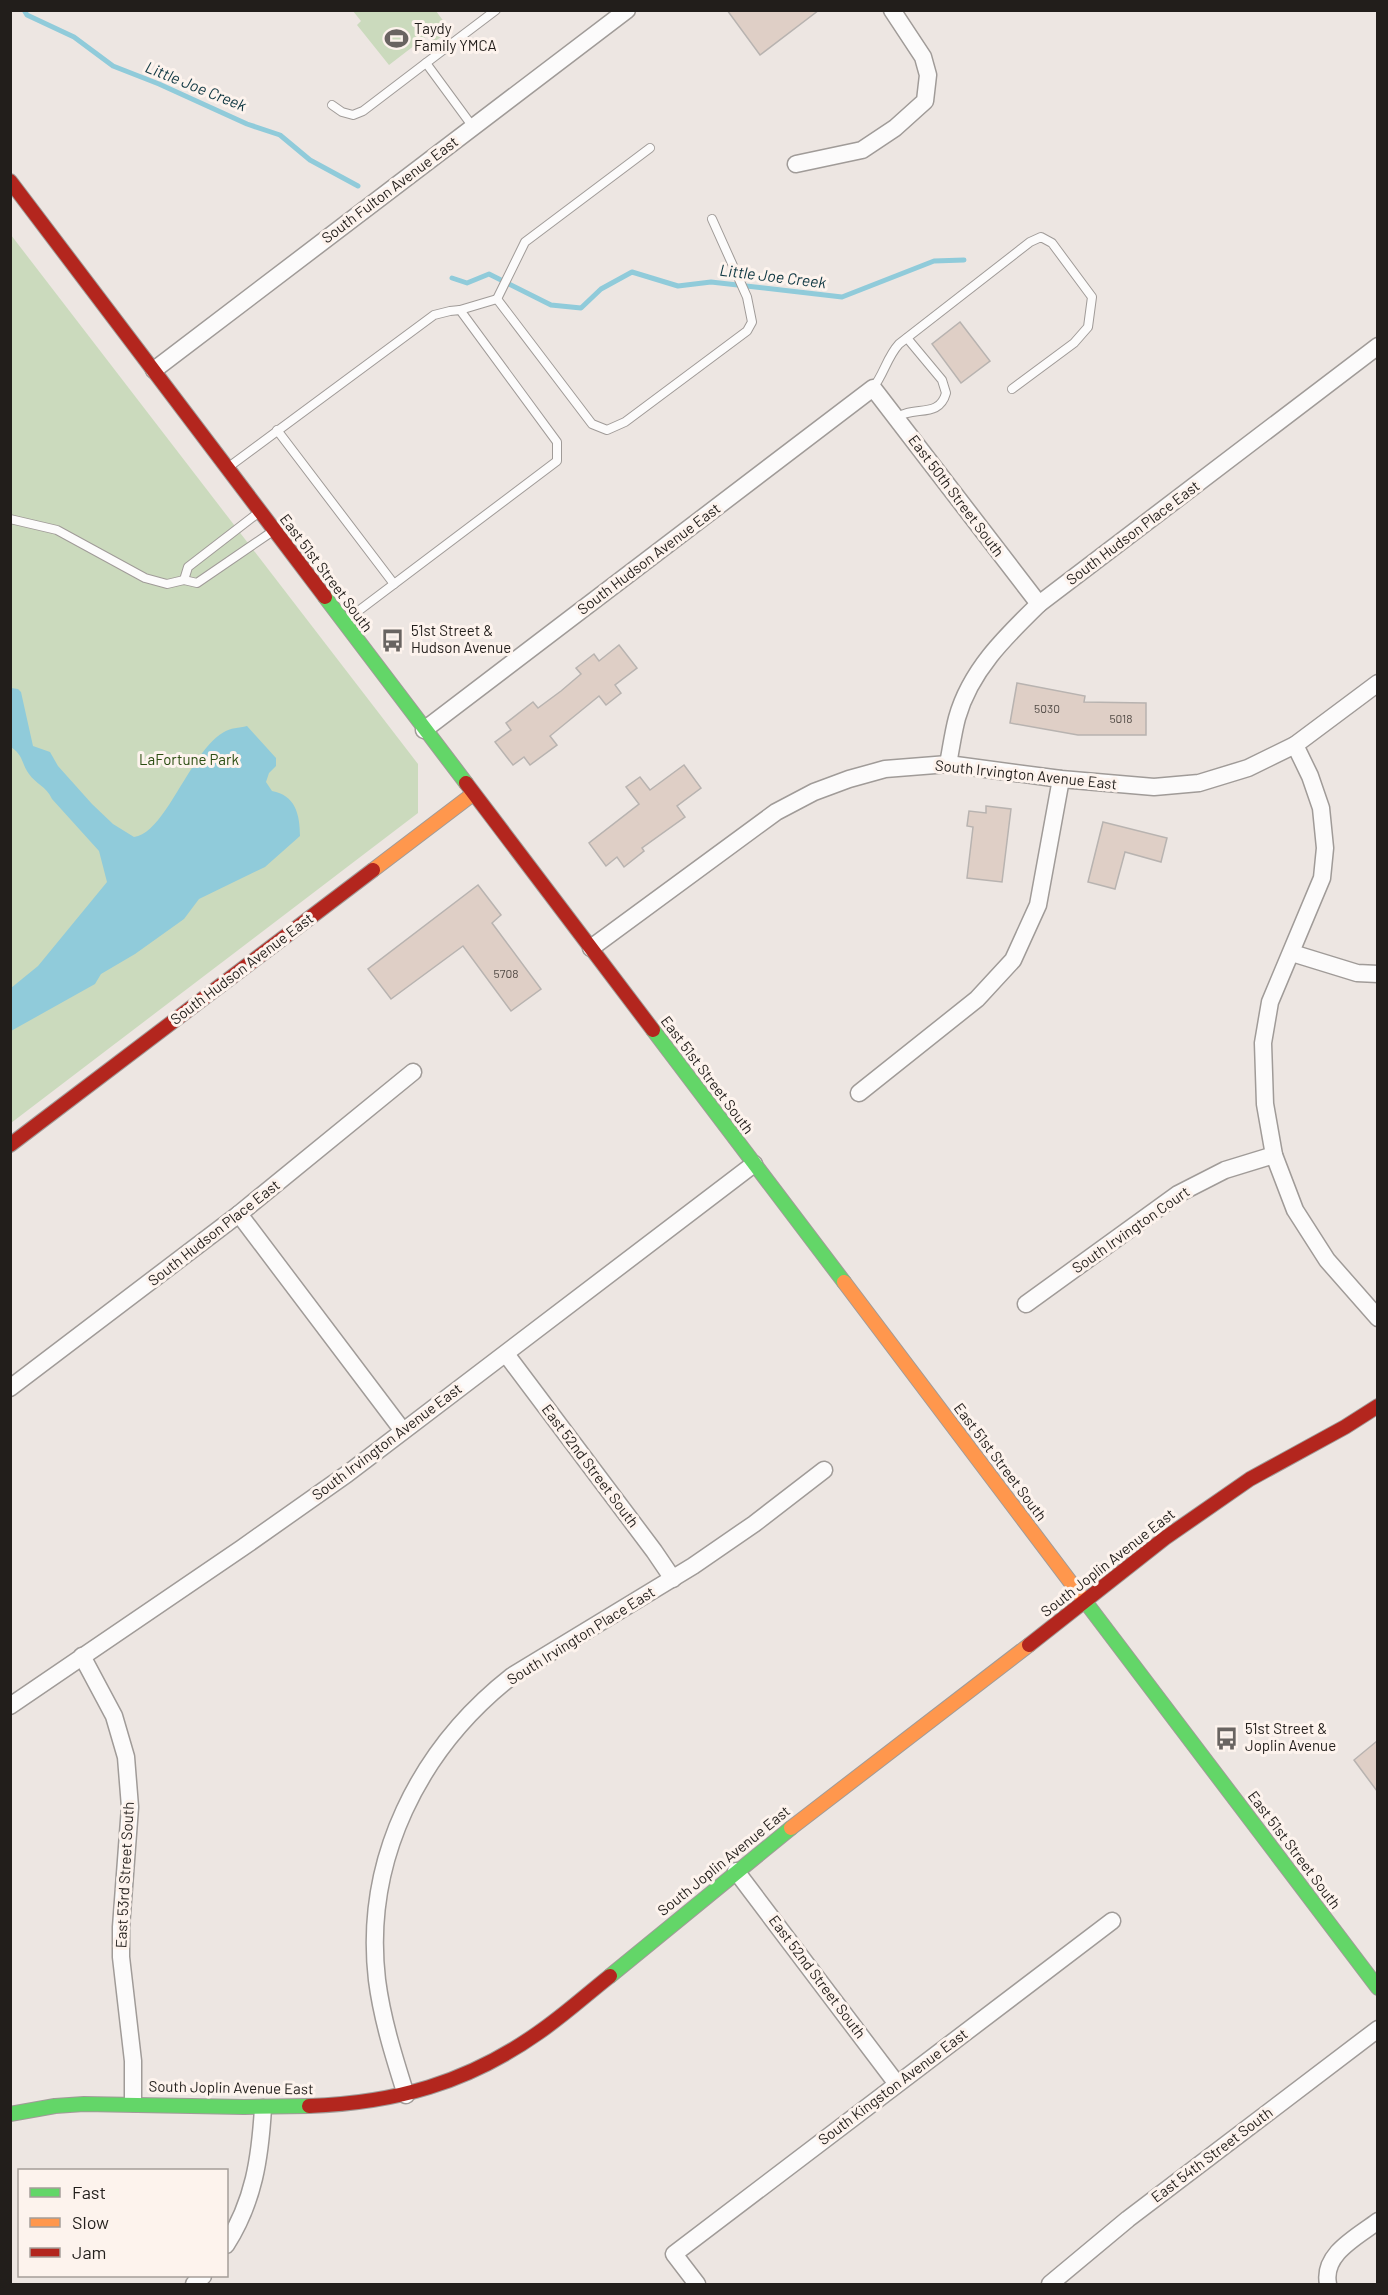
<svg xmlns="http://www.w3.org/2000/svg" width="1388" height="2295" font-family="Barlow,sans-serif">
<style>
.green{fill:#cbdabd}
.water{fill:#90cbda}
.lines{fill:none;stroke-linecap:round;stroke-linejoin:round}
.stream{stroke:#90cbda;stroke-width:5}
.building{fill:#dfcfc6;stroke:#b8b3b0;stroke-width:1.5}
.lane-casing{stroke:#a09b98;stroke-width:10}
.street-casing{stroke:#a09b98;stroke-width:19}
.fast-casing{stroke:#a09b98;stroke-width:16}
.slow-casing{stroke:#a09b98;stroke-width:16}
.jam-casing{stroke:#a09b98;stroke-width:16}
.lane{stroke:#fcfbfb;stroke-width:8}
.street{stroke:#fcfbfb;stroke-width:16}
.fast{stroke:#63d668;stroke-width:14}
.slow{stroke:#ff974d;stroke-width:14}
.jam{stroke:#b3261e;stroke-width:14}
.labels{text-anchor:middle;stroke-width:6;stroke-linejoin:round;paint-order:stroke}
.number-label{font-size:12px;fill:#524b46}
.poi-label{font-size:15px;fill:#221e1b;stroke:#fdf3ed;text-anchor:start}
.street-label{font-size:15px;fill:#221e1b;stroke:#fdf3ed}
.park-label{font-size:15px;fill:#2c4e12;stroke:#fdf3ed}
.water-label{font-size:16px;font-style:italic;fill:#0d3641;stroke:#fdf3ed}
</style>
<rect width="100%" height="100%" fill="#ede6e2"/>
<g class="green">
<path d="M353,11H436L450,30L434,42L428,35L389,65L357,25L361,21Z"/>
<path d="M11,235L418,764V813L11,1123Z"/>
</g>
<path class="water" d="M11,688L18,689L21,692L33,746L50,752L58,766L92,804L113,824L134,837C166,833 190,751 224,732C230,728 239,728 247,726L276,758V766L269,773L266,782L272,791C295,795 300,814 300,836L265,867L199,899L184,919L135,954L101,974L95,984L11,1031V988L38,966L107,882L99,851L52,799C46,786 36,784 29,774C21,763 24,756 11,747Z"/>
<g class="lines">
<g class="stream">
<path d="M24,10L27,15L74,37L113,66L159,84L247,124L280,135L310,160L358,186"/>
<path d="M452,278L467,283L489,274L551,305L581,308L601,289L632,272L678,286L711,282L842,297L934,261L964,260"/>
</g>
</g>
<g class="building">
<path d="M727,10H819L760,55Z"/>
<path d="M960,322L990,361L961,383L932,344Z"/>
<path d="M619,645L637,668L615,685L621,693L606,705L599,696L550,736L557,745L530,765L524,757L513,765L495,742L511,730L506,723L533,702L538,708L561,691L581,674L576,668L594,654L599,661Z"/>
<path d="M1017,683L1085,696L1084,702L1146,703V735H1078L1010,723Z"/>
<path d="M684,765L701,788L677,806L685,817L642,848L644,851L624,867L617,857L606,866L589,843L639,804L626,787L640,777L650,790Z"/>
<path d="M986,806L1011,809L1002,882L967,878L973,827L967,826L969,811L986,813Z"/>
<path d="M1103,822L1167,838L1161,862L1125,852L1115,889L1088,882Z"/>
<path d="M478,885L501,915L492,923L541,989L511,1011L463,946L391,999L368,969Z"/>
<path d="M1377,1741V1791L1354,1760Z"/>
</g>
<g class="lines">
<defs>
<g id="lane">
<path d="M426,63L496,10"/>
<path d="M332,105L342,112L353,115L363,111L426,63L473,127"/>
<path d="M497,299L525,242L650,148"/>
<path d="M460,310L497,299L592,424L607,430L625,422L747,331L752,322L747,297L712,219"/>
<path d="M873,388C884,374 887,357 899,344L1030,242L1041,237L1052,243L1092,297L1088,327L1074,343L1012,389"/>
<path d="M896,418C914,405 939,419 946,393L942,380L907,338"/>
<path d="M277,430L394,584"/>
<path d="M230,466L434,315L450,311L460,310L557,442V461L345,621"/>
<path d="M10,519L57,530L145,578L167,584L184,580L197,583L273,531"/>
<path d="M184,580L188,567L258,513"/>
</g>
<g id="street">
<path d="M796,164L862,150L895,128L925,101L928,75L923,57L892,10"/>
<path d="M154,370L627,10"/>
<path d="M424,730L873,388L1039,604"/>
<path d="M1295,745L1310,776L1321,808L1325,848L1322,878L1270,1002L1263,1043L1265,1104L1274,1155L1295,1210L1327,1260L1378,1318"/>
<path d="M948,764C951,749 953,733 957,718C970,671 1005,637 1039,604L1378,346"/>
<path d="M591,948L776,812L814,792L849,779L885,769L948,764L1061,779L1154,787L1199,783L1248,768L1295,745L1378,683"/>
<path d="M1292,953L1357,973L1378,974"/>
<path d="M859,1093L977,999L1013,960L1038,905L1061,779"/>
<path d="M239,1214L403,1431"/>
<path d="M1026,1304L1178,1194L1225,1170L1274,1155"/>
<path d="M506,1354L654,1551L673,1579"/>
<path d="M10,1388L239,1214L413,1072"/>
<path d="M82,1656L114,1716L126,1757L130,1807L121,1927V1957L133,2061V2103"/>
<path d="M10,1706L242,1548L347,1474L754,1164"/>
<path d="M736,1871L897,2084"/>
<path d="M406,2095C394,2057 382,2019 377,1980C363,1860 419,1749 512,1676L693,1566L754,1524L824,1470"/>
<path d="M226,2245C254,2201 260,2158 263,2108"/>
<path d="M194,2284L203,2276"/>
<path d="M697,2284L674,2254L1112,1921"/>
<path d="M1050,2284L1128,2219L1378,2029"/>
<path d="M1328,2284C1322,2254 1357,2237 1378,2221"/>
</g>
<g id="fast">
<path d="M325,597L466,783"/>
<path d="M653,1030L844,1282"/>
<path d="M1084,1600L1378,1988"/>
<path d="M610,1976L791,1828"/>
<path d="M10,2114L55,2106L84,2104L244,2107L309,2106"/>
</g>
<g id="slow">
<path d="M373,870L473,794"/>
<path d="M844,1282L1084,1600"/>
<path d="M791,1828L1029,1645"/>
</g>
<g id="jam">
<path d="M10,181L325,597"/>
<path d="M466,783L653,1030"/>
<path d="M10,1145L373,870"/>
<path d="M1029,1645L1165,1538L1250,1479L1345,1427L1378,1406"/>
<path d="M309,2106C395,2103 467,2083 538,2033C563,2016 586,1995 610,1976"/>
</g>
</defs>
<use href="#lane" class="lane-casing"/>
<use href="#street" class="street-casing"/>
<use href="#fast" class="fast-casing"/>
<use href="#slow" class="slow-casing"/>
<use href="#jam" class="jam-casing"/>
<use href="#lane" class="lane"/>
<use href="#street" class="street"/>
<use href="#fast" class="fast"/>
<use href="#slow" class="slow"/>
<use href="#jam" class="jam"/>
</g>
<defs>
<symbol id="stadium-bare" viewBox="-9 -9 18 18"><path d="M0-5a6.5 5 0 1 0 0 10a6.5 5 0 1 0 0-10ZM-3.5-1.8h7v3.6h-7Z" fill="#696461" stroke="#fdf3ed" stroke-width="2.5" paint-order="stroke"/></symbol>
<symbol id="bus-bare" viewBox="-9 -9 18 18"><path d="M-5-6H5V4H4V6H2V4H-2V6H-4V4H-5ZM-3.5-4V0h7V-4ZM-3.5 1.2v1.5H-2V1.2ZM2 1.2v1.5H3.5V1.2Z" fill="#696461" stroke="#fdf3ed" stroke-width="2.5" paint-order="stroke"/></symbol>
</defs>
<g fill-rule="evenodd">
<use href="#stadium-bare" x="380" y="22" width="33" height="33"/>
<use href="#bus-bare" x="376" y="624" width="33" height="33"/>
<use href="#bus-bare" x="1210" y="1722" width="33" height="33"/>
</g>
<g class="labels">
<g class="number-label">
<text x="1047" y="713">5030</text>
<text x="1121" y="723">5018</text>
<text x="506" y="978">5708</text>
</g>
<g class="poi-label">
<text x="414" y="34">Taydy<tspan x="414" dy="17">Family YMCA</tspan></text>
<text x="411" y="636">51st Street &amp;<tspan x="411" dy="17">Hudson Avenue</tspan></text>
<text x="1245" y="1734">51st Street &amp;<tspan x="1245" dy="17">Joplin Avenue</tspan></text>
</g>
<g class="street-label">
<text transform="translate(390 190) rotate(-37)" y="5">South Fulton Avenue East</text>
<text transform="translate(956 496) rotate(53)" y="5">East 50th Street South</text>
<text transform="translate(1133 533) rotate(-37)" y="5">South Hudson Place East</text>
<text transform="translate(649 559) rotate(-37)" y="5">South Hudson Avenue East</text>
<text transform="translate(326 573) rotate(53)" y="5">East 51st Street South</text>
<text transform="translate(1026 775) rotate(6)" y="5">South Irvington Avenue East</text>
<text transform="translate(242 969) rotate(-37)" y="5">South Hudson Avenue East</text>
<text transform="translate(707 1075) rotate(53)" y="5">East 51st Street South</text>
<text transform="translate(1131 1230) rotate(-35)" y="5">South Irvington Court</text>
<text transform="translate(214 1233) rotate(-38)" y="5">South Hudson Place East</text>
<text transform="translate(387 1442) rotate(-37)" y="5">South Irvington Avenue East</text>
<text transform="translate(1000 1462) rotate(53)" y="5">East 51st Street South</text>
<text transform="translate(590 1466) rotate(53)" y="5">East 52nd Street South</text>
<text transform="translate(1108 1563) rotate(-38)" y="5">South Joplin Avenue East</text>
<text transform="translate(581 1636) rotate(-32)" y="5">South Irvington Place East</text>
<text transform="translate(1294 1850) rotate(53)" y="5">East 51st Street South</text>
<text transform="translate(724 1861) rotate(-39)" y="5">South Joplin Avenue East</text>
<text transform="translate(125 1875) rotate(-87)" y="5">East 53rd Street South</text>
<text transform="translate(817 1977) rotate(53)" y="5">East 52nd Street South</text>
<text transform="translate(893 2087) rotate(-37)" y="5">South Kingston Avenue East</text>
<text transform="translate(231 2088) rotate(1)" y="5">South Joplin Avenue East</text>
<text transform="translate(1212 2155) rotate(-37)" y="5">East 54th Street South</text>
</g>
<g class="park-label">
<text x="189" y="765">LaFortune Park</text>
</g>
<g class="water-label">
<text transform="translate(196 86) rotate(22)" y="6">Little Joe Creek</text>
<text transform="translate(773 276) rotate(7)" y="6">Little Joe Creek</text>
</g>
</g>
<rect width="1388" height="2295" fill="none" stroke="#221e1b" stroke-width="24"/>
<rect x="18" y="2169" width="210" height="108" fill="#fdf3ed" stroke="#a59e99" stroke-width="1.5"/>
<rect x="30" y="2188" width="30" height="9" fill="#63d668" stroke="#a59e99" stroke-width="1.5"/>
<text x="72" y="2199" font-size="18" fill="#221e1b">Fast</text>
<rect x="30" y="2218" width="30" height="9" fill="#ff974d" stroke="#a59e99" stroke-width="1.5"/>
<text x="72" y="2229" font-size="18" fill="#221e1b">Slow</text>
<rect x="30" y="2248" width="30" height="9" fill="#b3261e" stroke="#a59e99" stroke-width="1.5"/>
<text x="72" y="2259" font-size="18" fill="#221e1b">Jam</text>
</svg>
